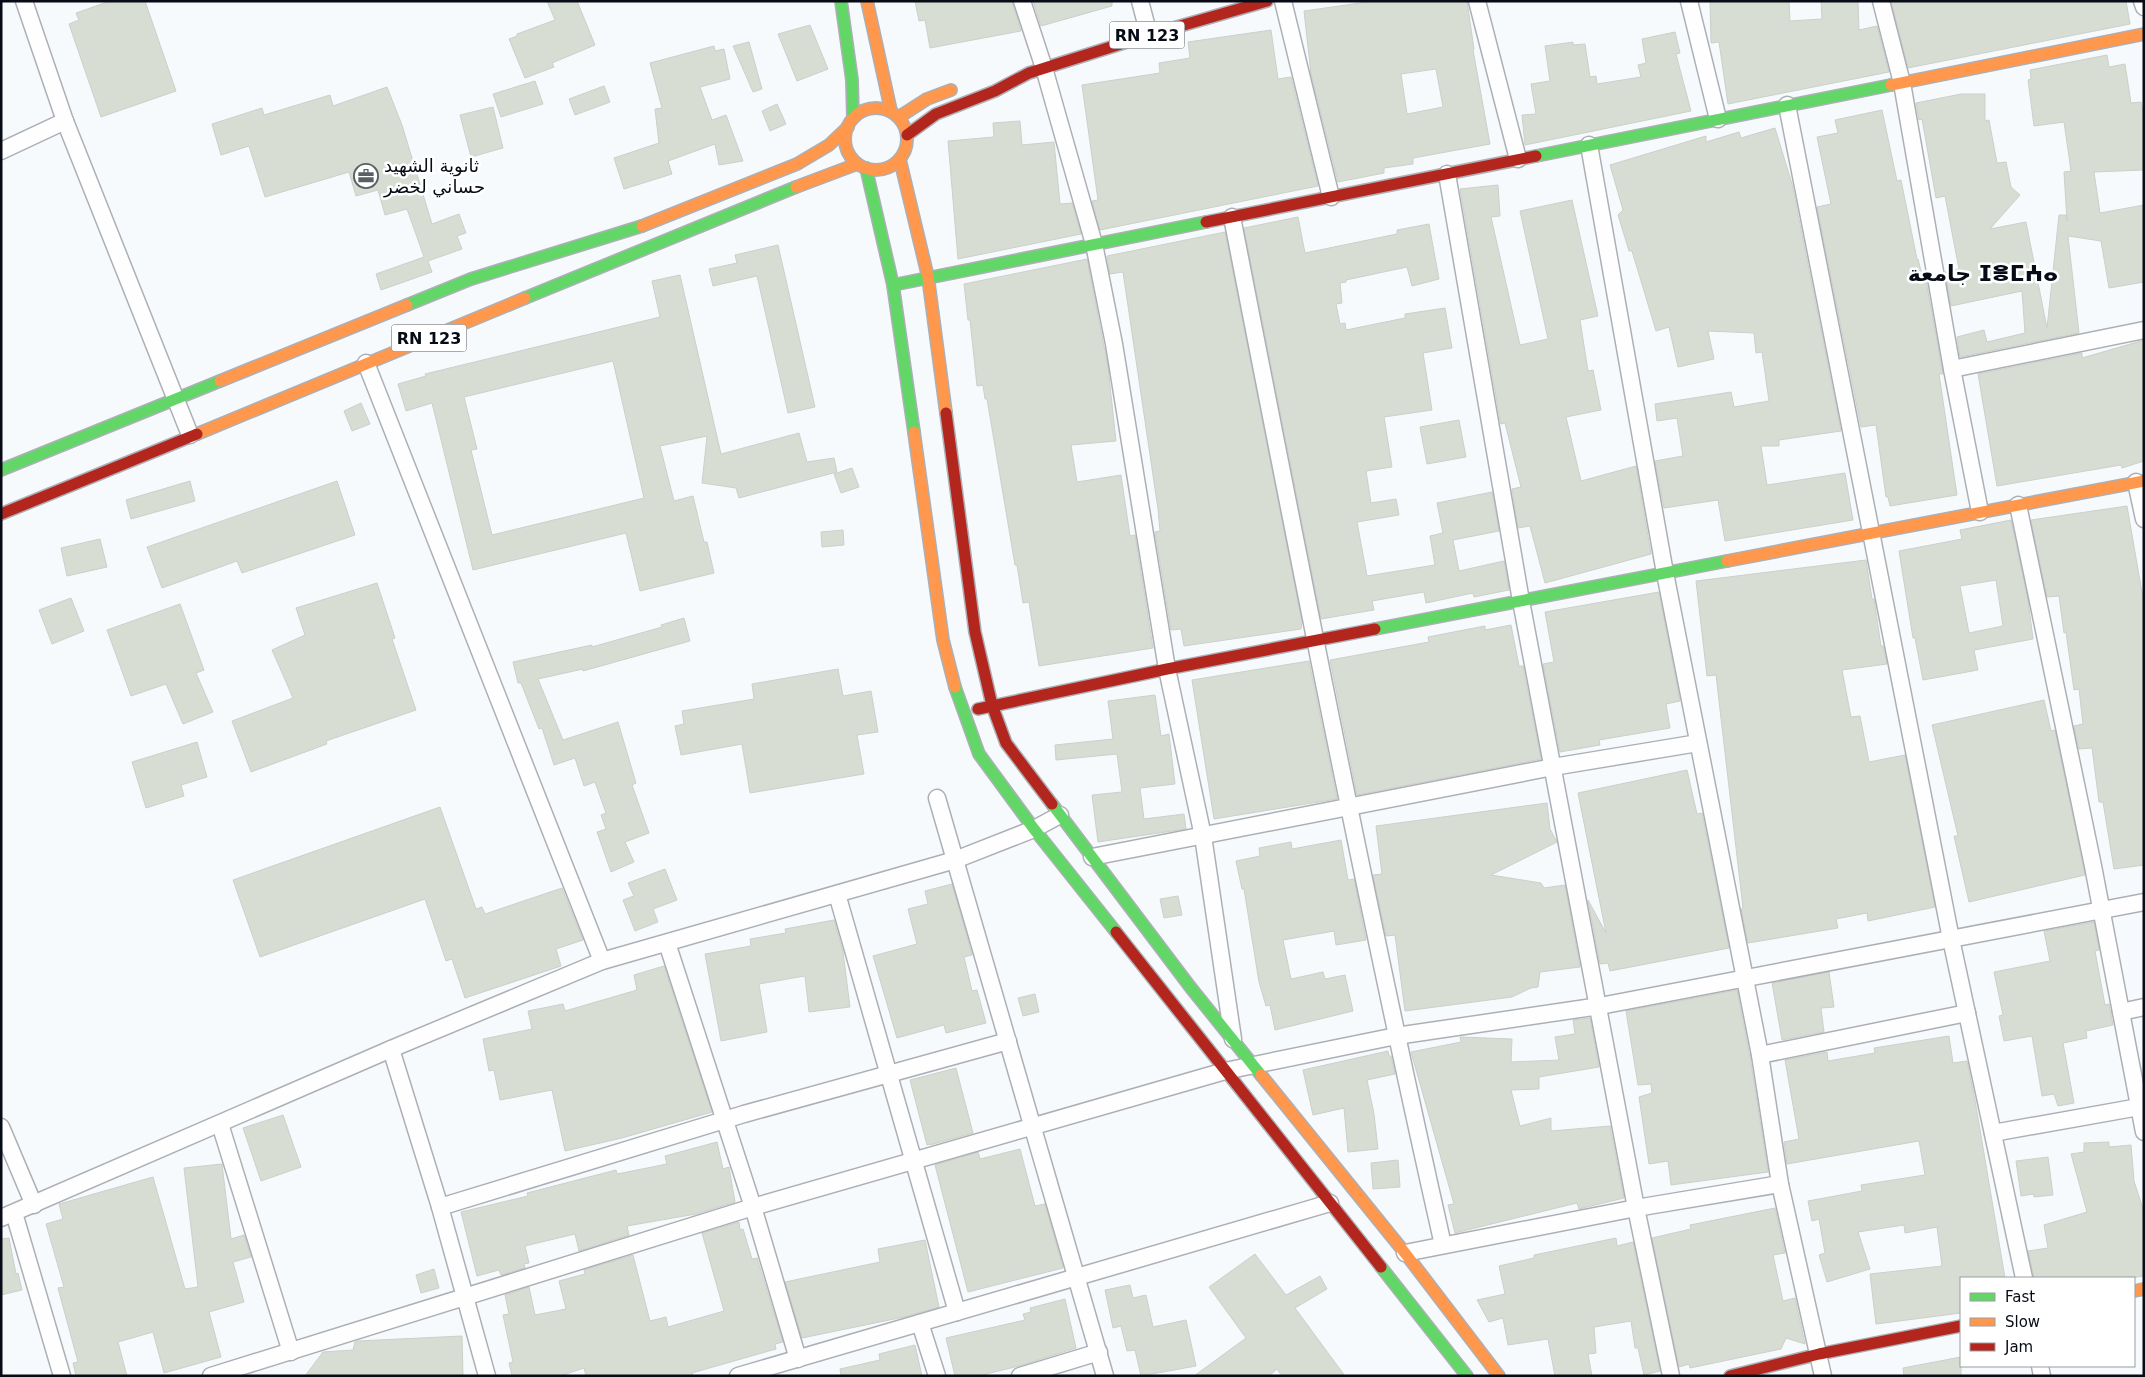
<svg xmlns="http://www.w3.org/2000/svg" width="2145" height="1377" font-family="'DejaVu Sans',Vazirmatn,'Noto Sans Tifinagh',sans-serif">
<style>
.building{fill:#d7ddd2;stroke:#ccd0cb;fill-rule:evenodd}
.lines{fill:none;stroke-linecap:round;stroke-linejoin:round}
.street-casing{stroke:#acb0b6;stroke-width:19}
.fast-casing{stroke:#acb0b6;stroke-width:14}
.slow-casing{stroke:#acb0b6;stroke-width:14}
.jam-casing{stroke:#acb0b6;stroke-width:14}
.street{stroke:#fefeff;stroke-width:16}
.fast{stroke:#63d668;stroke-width:11}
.slow{stroke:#ff974d;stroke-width:11}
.jam{stroke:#b3261e;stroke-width:11}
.labels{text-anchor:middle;stroke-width:5;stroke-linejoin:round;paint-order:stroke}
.shield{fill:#fff;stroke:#51545b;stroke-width:1}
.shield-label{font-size:16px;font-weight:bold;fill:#060b15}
.poi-label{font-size:18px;fill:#060b15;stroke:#fff;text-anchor:start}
.district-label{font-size:22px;font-weight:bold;fill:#060b15;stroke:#fff}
</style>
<rect width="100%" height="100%" fill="#f7fafd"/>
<g class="building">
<path d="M110,1H145L176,91L101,117L69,24L79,20L76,13Z"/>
<path d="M547,1H577L595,45L552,63L554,67L525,78L509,39L517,36V34L555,20Z"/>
<path d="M915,1H1012L1021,31L930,48L925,20L919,21Z"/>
<path d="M1033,1H1112V6L1041,26Z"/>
<path d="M1374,1H1467L1474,49L1473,50L1490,144L1413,158V164L1384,168V173L1338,182L1311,74L1304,11ZM1436,69L1443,107L1407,114L1401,74Z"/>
<path d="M1710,1H1789L1790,21L1822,19L1821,1H1858L1859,30L1877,26L1889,72L1728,104L1719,42L1711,43Z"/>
<path d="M1891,1H2126L2130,24L1908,68Z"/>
<path d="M810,25L828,69L797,81L778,34Z"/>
<path d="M1271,30L1278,79L1291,77L1318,186L1100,230L1092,201L1098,200L1082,85L1160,73L1159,63L1190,58L1188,42Z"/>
<path d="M1675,32L1680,53L1676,54L1691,111L1525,145L1522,115L1536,114L1531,84L1550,81L1545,46L1573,42V45L1585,44L1590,77L1596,76L1597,84L1641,77L1638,65L1646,63L1642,39Z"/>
<path d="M749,42L762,89L753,92L733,46Z"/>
<path d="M714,46L715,51L724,49L730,79L700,87L712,120L726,115L743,161L719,165L715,144L668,161L672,174L624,189L614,158L659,143L655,109L662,108L650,63Z"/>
<path d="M2107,55L2109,67L2125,64L2131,103L2141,102L2144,117V170L2094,172L2100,213L2144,205V282L2109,288L2101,241L2068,236L2079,333L1960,357L1957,337L1984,330L1987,342L2025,333L2022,291L1951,306L1945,272L1959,269L1945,196L1936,198L1922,119L1919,120L1916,103L1961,94H1985V121L1989,120L1997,163L2006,162L2011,187L2020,195L1990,229L2026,222L2047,328L2059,215H2066L2067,221L2064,172L2071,171L2064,122L2034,126L2028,80L2031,79L2030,70Z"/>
<path d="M535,81L543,104L501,117L493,94Z"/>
<path d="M604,86L610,102L575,115L569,99Z"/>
<path d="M387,87L402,125L432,224L459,214L466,233L457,236L462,249L428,261L432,272L381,290L376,274L424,257L407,209L385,215L378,190L356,196L349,172L265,197L249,146L221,155L212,124L262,108L264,115L330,95L333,106Z"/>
<path d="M777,104L786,124L770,131L762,111Z"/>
<path d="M493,107L503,148L471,157L460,115Z"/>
<path d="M1882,110L1897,181L1901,180L1917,259H1918L1922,275H1925L1943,374H1939L1957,495L1890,506L1888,497H1886L1876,425L1861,427L1817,207L1831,204L1817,137L1838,133L1835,120Z"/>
<path d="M1020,121L1022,145L1054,142L1060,204L1072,203L1081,234L958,259L948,141L994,137L993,123Z"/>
<path d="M1775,128L1792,184L1841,431L1779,440V446H1761L1767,485L1845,473L1853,520L1725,541L1718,500L1664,508L1655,461L1683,456L1677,418L1657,421L1655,404L1731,392L1734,407L1769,401L1762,352L1756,353L1754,333L1708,331L1714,359L1678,367L1669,327L1656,331L1632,251H1629L1618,215L1623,210L1610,165L1706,136V142L1739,132L1741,138Z"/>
<path d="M1498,185L1500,216L1491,217L1520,345L1548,339L1520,211L1572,200L1598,316L1580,320L1588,371L1593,370L1601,410L1566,417L1581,481L1636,466L1651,554L1545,583L1530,526L1518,528L1512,489L1521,487L1505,423L1501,424L1500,420L1460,189Z"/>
<path d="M1298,217L1305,253L1397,234V230L1429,224L1439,279L1412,286L1407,267L1346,280V282L1340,283L1342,303L1336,304L1340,324L1345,323L1346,330L1405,318V314L1445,308L1452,348L1423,353L1432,410L1384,417L1392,467L1366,471L1371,503L1396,499L1399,515L1357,522L1367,576L1435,565L1430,536L1443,533L1437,503L1492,492L1499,531L1453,540L1459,571L1504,561L1509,590L1474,597L1473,593L1426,603L1424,592L1372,601L1374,610L1321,619L1244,228Z"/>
<path d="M1225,232L1302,622L1301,629L1184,646L1181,629L1171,630L1155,532L1160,531L1158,509L1123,272L1110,274L1107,256Z"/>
<path d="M778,245L815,407L788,413L757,276L713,286L709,269L737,263L735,255Z"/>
<path d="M1087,259L1108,367L1116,441L1071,445L1077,482L1121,475L1130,536L1135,535L1153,648L1039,666L1029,602L1023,603L1017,565H1015L987,399H985L983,385L977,386L970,320H968L964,284Z"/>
<path d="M680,275L721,454L799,433L807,462L834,458L837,472L739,498L736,488L702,483L707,436L660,446L674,501L693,496L704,542H707L714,573L640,591L626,533L473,570L432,403L406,411L398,384L426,376L425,374L660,317L652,281ZM613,361L644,498L492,535L471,450L477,449L464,397Z"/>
<path d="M2144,340V461L2122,468L2121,465L1997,486L1978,374L2082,353V358Z"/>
<path d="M361,403L370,424L352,431L344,411Z"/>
<path d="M1459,420L1466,457L1427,464L1420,427Z"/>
<path d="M852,468L859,487L841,493L834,474Z"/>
<path d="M190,481L195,501L131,519L126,500Z"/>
<path d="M337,481L355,535L242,573L237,561L162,588L147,547Z"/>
<path d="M2127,506L2144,604V865L2114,869L2103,802H2099L2092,748L2079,749L2074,726L2083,724L2079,689L2074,690L2066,632L2064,633L2059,596L2047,597L2031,520Z"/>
<path d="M2011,520L2028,600L2033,639L1974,650L1978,670L1923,680L1915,638H1913L1899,551L1962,539L1960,530ZM1996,580L2003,626L1969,633L1960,586Z"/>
<path d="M843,530L844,545L822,547L821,532Z"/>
<path d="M100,539L107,567L67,576L61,548Z"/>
<path d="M1866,560L1872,599H1874L1881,646H1883L1887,664L1842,670L1851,717L1860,716L1869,762L1905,755L1935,907L1868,921L1867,913L1836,919L1838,928L1748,943L1741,909L1743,908L1716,675L1707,676L1696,581Z"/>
<path d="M377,583L395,638L392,639L416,710L326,741L327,744L251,772L232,721L293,698L272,650L305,635L296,608Z"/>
<path d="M1659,592L1680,701L1666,704L1670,728L1599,740L1600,745L1560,752L1543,664L1554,662L1545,612Z"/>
<path d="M71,598L84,631L52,644L39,610Z"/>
<path d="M180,604L204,670L196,673L213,712L183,724L166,684L131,696L107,630Z"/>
<path d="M684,618L690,641L583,671V669L538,679L563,740L618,722L636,783L632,785L649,833L625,842L634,862L611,872L597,832L606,829L601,815L606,813L595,782L584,786L575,758L554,765L542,728L539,729L521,683H518L513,662L592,645V647L662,627L661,625Z"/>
<path d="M1511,625L1519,666H1523L1541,759L1357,795L1330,660L1429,642L1428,637L1464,630L1485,626V630Z"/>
<path d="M1309,661L1337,799L1214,819L1192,680Z"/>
<path d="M838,669L843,696L871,691L878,732L857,735L864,774L750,793L742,744L681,755L675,726L684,724L682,711L754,699L752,684Z"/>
<path d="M1155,695L1161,736L1169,734L1175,784L1140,788L1144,819L1184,814L1186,829L1098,842L1092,795L1122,792L1117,754L1056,760L1055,745L1113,739L1108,701Z"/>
<path d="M2044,700L2051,731L2055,730L2085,875L1969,902L1954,836H1958L1932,725Z"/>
<path d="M197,742L207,777L181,785L184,796L146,808L132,762Z"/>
<path d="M1687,770L1697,814L1702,813L1729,948L1610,971L1608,963L1600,964L1588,900L1606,933L1578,793Z"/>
<path d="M1547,803L1550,829L1557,842L1491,875L1541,883L1544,888L1565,885L1580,967L1540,972L1538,987L1531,988L1512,997L1405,1011L1395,935L1386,936L1373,875L1382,874L1376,826Z"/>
<path d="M440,807L476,909L482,907L485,914L562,888L583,940L556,949L561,966L465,998L452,959L446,961L425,899L260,957L233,880Z"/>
<path d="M1341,840L1348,880L1354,879L1366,940L1336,945L1334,931L1283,940L1291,979L1323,972L1325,979L1345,975L1353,1011L1275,1030L1270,1005L1266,1006L1259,982L1244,889H1242L1236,861L1260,856L1259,848L1291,842L1292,849Z"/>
<path d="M665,869L677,900L653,909L658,922L635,931L623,900L634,896L628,883Z"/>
<path d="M952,884L972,955L964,957L972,991L977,990L986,1023L946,1033L944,1025L897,1038L873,956L917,944L908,909L928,904L925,891Z"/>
<path d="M1178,896L1182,915L1164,918L1160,899Z"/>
<path d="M834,920L843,952L850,1007L809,1012L805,976L759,984L767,1032L721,1041L705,954L751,946L750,939L786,933L785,929Z"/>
<path d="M2094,922L2099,950L2095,951L2105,1005L2109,1004L2113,1025L2086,1031L2087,1038L2063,1043L2074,1103L2058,1106L2054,1094L2042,1096L2032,1036L2004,1041L1999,1016L2003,1015L1994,972L2050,961L2044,931Z"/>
<path d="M664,966L712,1112L622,1138L565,1151L552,1090L500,1100L494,1070L489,1071L483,1039L532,1029L528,1011L563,1004L565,1011L637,990L634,975Z"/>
<path d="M1829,972L1834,1007L1821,1008L1824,1032L1782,1040L1772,983Z"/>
<path d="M1737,990L1750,1057L1768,1172L1671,1185L1668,1161L1649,1164L1639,1097L1652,1093L1651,1084L1638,1085L1626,1011Z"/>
<path d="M1035,994L1039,1012L1023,1016L1018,998Z"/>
<path d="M1590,1018L1599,1067L1539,1077V1089L1511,1090L1520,1126L1551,1118V1131L1610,1126L1624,1198L1579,1209L1577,1203L1455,1233L1448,1205L1454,1204L1411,1052L1461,1042L1460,1037L1512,1039L1511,1062L1559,1060L1555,1037L1575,1034L1573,1020Z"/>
<path d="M1949,1036L1953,1063L1967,1061L1975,1100L2005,1278H1961V1313L1876,1324L1870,1274L1942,1266L1937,1227L1905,1233L1904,1225L1858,1232L1870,1269L1827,1282L1819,1255L1825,1253L1819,1219L1812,1221L1808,1201L1862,1191L1861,1185L1925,1175L1919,1141L1787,1164L1784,1142L1799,1139L1785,1060L1827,1052L1828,1061L1875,1053L1874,1048Z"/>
<path d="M1388,1051L1389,1056H1391L1395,1074L1367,1080L1374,1114L1378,1149L1348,1152L1344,1108L1313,1115L1303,1070Z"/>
<path d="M956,1068L973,1133L930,1145V1144L927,1145L910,1080Z"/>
<path d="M283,1115L301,1167L261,1181L243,1128Z"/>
<path d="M717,1142L723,1169L729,1167L735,1202L696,1214L627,1226L629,1235L579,1251L575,1234L525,1246L529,1263L524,1264L525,1268L501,1275L499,1270L477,1276L461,1212L528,1196L527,1193L616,1170L617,1174L667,1164L665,1156Z"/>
<path d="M2109,1142V1147L2131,1145L2134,1181L2144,1212V1276L2131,1278H2034L2028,1251L2048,1248L2044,1225L2087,1212L2071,1154L2084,1152V1143Z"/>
<path d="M1020,1149L1035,1206L1045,1204L1063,1268L968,1292L935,1165L978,1152L980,1159Z"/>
<path d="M2048,1157L2053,1195L2034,1197V1194L2021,1196L2016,1161Z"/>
<path d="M1398,1160L1400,1187L1373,1189L1371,1163Z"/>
<path d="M222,1164L231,1239L244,1235L251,1257L233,1262L244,1302L209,1312L221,1357L164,1373L153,1332L118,1342L127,1376H76L73,1363L78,1362L58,1288L64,1287L46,1224L63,1219L59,1204L153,1177L185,1289L198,1287L184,1168Z"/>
<path d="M1775,1208L1785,1253L1773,1255L1783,1301L1795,1298L1805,1344L1786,1338L1781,1349L1690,1368L1689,1364L1679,1367L1652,1238L1691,1229L1690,1225Z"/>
<path d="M739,1222L740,1230L743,1229L752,1259L757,1258L783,1342L775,1344L776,1349L692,1373L693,1376H586L584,1368L560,1376H512L509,1363L513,1362L503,1315L509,1314L505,1295L529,1287L535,1315L566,1309L559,1281L585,1274L584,1270L633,1255L650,1321L666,1317L668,1327L724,1311L702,1233Z"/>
<path d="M9,1238L16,1274L18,1273L22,1290L1,1295V1239Z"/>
<path d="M1616,1238L1617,1246L1633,1242L1660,1371L1644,1375L1638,1348H1635L1631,1321L1594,1327L1596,1353L1588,1354L1592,1376H1555L1548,1339L1508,1345L1503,1318L1489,1322L1477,1300L1505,1294L1499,1266L1534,1258V1255Z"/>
<path d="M925,1240L939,1307L904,1317L802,1338L785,1282L880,1262L878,1249Z"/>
<path d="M1255,1254L1286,1295L1320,1276L1327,1289L1295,1308L1345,1376H1282L1277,1369L1269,1376H1194L1246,1338L1209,1287Z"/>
<path d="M434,1269L439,1288L421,1293L416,1275Z"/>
<path d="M1130,1285L1133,1298L1146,1295L1153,1327L1186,1320L1196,1366L1141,1376L1135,1350L1127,1351L1121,1326L1113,1328L1105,1290Z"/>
<path d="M1065,1299L1076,1348L1019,1366L978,1376H955L946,1338L1025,1320L1023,1314L1031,1312L1030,1308Z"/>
<path d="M462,1336L463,1376H305L323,1352L353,1350L355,1342L358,1341Z"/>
<path d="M915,1345L922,1376H841L840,1369L880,1360L879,1354Z"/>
<path d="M1961,1357V1376H1904L1903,1368Z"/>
</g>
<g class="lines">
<defs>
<g id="street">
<path d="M24,1L65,121L190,435"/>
<path d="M1022,1L1044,68L1094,244L1114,344L1167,669L1203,836L1233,1039"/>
<path d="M1140,1L1149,35"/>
<path d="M1283,1L1331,197"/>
<path d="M1477,1L1518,159"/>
<path d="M1689,1L1718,119"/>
<path d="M1881,1L1902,83L1952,369L1980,512"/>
<path d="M2142,1L2144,7"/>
<path d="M1787,105L1951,939L2024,1278"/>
<path d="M1589,145L1665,573L1760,1055L1780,1184L1823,1376"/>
<path d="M1,151L65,121"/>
<path d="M1447,174L1521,601L1636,1208L1671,1376"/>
<path d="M1232,217C1299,560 1366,904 1443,1245"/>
<path d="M366,363L602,961"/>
<path d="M1952,369L2144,330"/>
<path d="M2136,482L2144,519"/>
<path d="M2018,505L2093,866L2144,1132"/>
<path d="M937,798L1105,1376"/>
<path d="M1092,857L1553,767L1698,743"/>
<path d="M837,894L957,1312"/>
<path d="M667,943L753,1207L798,1359"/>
<path d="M2121,1012L2144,1007"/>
<path d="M391,1049L440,1207L487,1376"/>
<path d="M1760,1055L1967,1013"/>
<path d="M220,1124L291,1352"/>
<path d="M1,1127L34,1205"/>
<path d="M1993,1133L2139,1107"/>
<path d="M440,1207L744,1114L1008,1041"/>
<path d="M14,1213L62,1376"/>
<path d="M1,1218L391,1049L602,961L955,860L1034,829L1060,815"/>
<path d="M1405,1253L1636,1208L1780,1184"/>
<path d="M920,1323L937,1376"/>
<path d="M2040,1366L2042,1376"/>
<path d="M211,1376L753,1207L1225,1071L1396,1036L1600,1006L2144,902"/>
<path d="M738,1376L1330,1203"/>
<path d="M1020,1376L1099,1352"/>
</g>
<g id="fast">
<path d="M841,1L852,80L853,118"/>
<path d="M1536,156L1891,85"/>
<path d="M866,168L893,285L914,432"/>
<path d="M893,285L1206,222"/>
<path d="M525,298L796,187"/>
<path d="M407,305L471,279L642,226"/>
<path d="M1,470L220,381"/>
<path d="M1375,629L1727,561"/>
<path d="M955,687L979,754L1034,829L1116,932"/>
<path d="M1052,804L1191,988L1261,1075"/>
<path d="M1381,1267L1467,1376"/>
</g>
<g id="slow">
<path d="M867,1L891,111"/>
<path d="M1891,85L2144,34"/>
<circle cx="876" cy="139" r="31"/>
<path d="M899,117L927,99L951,90"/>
<path d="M900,160L928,277L946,413"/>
<path d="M796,187L857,164"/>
<path d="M642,226L797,164L829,145L848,127"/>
<path d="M220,381L407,305"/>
<path d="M914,432L943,640L955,687"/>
<path d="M197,434L525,298"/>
<path d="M1727,561L2144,481"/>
<path d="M1261,1075L1405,1253L1499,1376"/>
<path d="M2134,1291L2144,1289"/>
</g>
<g id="jam">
<path d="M907,135L936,114L995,91L1029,73L1149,35L1267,1"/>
<path d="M1206,222L1536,156"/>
<path d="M946,413L975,632L992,705L1006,743L1052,804"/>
<path d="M1,514L197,434"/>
<path d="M978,709L1167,669L1375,629"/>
<path d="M1116,932L1381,1267"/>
<path d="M1730,1376L1819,1354L1961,1326"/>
</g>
</defs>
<use href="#street" class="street-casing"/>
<use href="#fast" class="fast-casing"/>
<use href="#slow" class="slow-casing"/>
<use href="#jam" class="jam-casing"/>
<use href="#street" class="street"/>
<use href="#fast" class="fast"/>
<use href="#slow" class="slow"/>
<use href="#jam" class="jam"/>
</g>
<defs>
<symbol id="office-ring" viewBox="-11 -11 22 22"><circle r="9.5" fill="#fff" stroke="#5a5f66" stroke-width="1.5"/><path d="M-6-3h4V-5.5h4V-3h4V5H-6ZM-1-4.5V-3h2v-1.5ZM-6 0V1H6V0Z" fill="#5a5f66"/></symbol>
</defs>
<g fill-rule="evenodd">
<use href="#office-ring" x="352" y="162" width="28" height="28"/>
</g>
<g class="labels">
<g class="shield">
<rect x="1109.5" y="21.5" width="75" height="27" rx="4"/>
<rect x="391.5" y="324.5" width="75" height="27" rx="4"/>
</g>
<g class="shield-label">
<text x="1147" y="41">RN 123</text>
<text x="429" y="344">RN 123</text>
</g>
<g class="poi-label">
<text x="384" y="172">ثانوية الشهيد<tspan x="384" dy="21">حساني لخضر</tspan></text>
</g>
<g class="district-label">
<text x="1983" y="281">جامعة ⵊⴻⵎⵄⴰ</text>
</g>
</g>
<rect width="2145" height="1377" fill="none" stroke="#060b15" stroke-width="5"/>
<rect x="1960" y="1277" width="175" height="90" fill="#ffffff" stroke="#9b9da1"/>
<rect x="1970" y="1293" width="25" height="8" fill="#63d668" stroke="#9b9da1"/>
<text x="2005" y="1302" font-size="15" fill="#060b15">Fast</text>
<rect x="1970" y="1318" width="25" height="8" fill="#ff974d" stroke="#9b9da1"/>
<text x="2005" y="1327" font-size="15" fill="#060b15">Slow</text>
<rect x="1970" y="1343" width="25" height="8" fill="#b3261e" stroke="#9b9da1"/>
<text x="2005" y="1352" font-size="15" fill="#060b15">Jam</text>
</svg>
